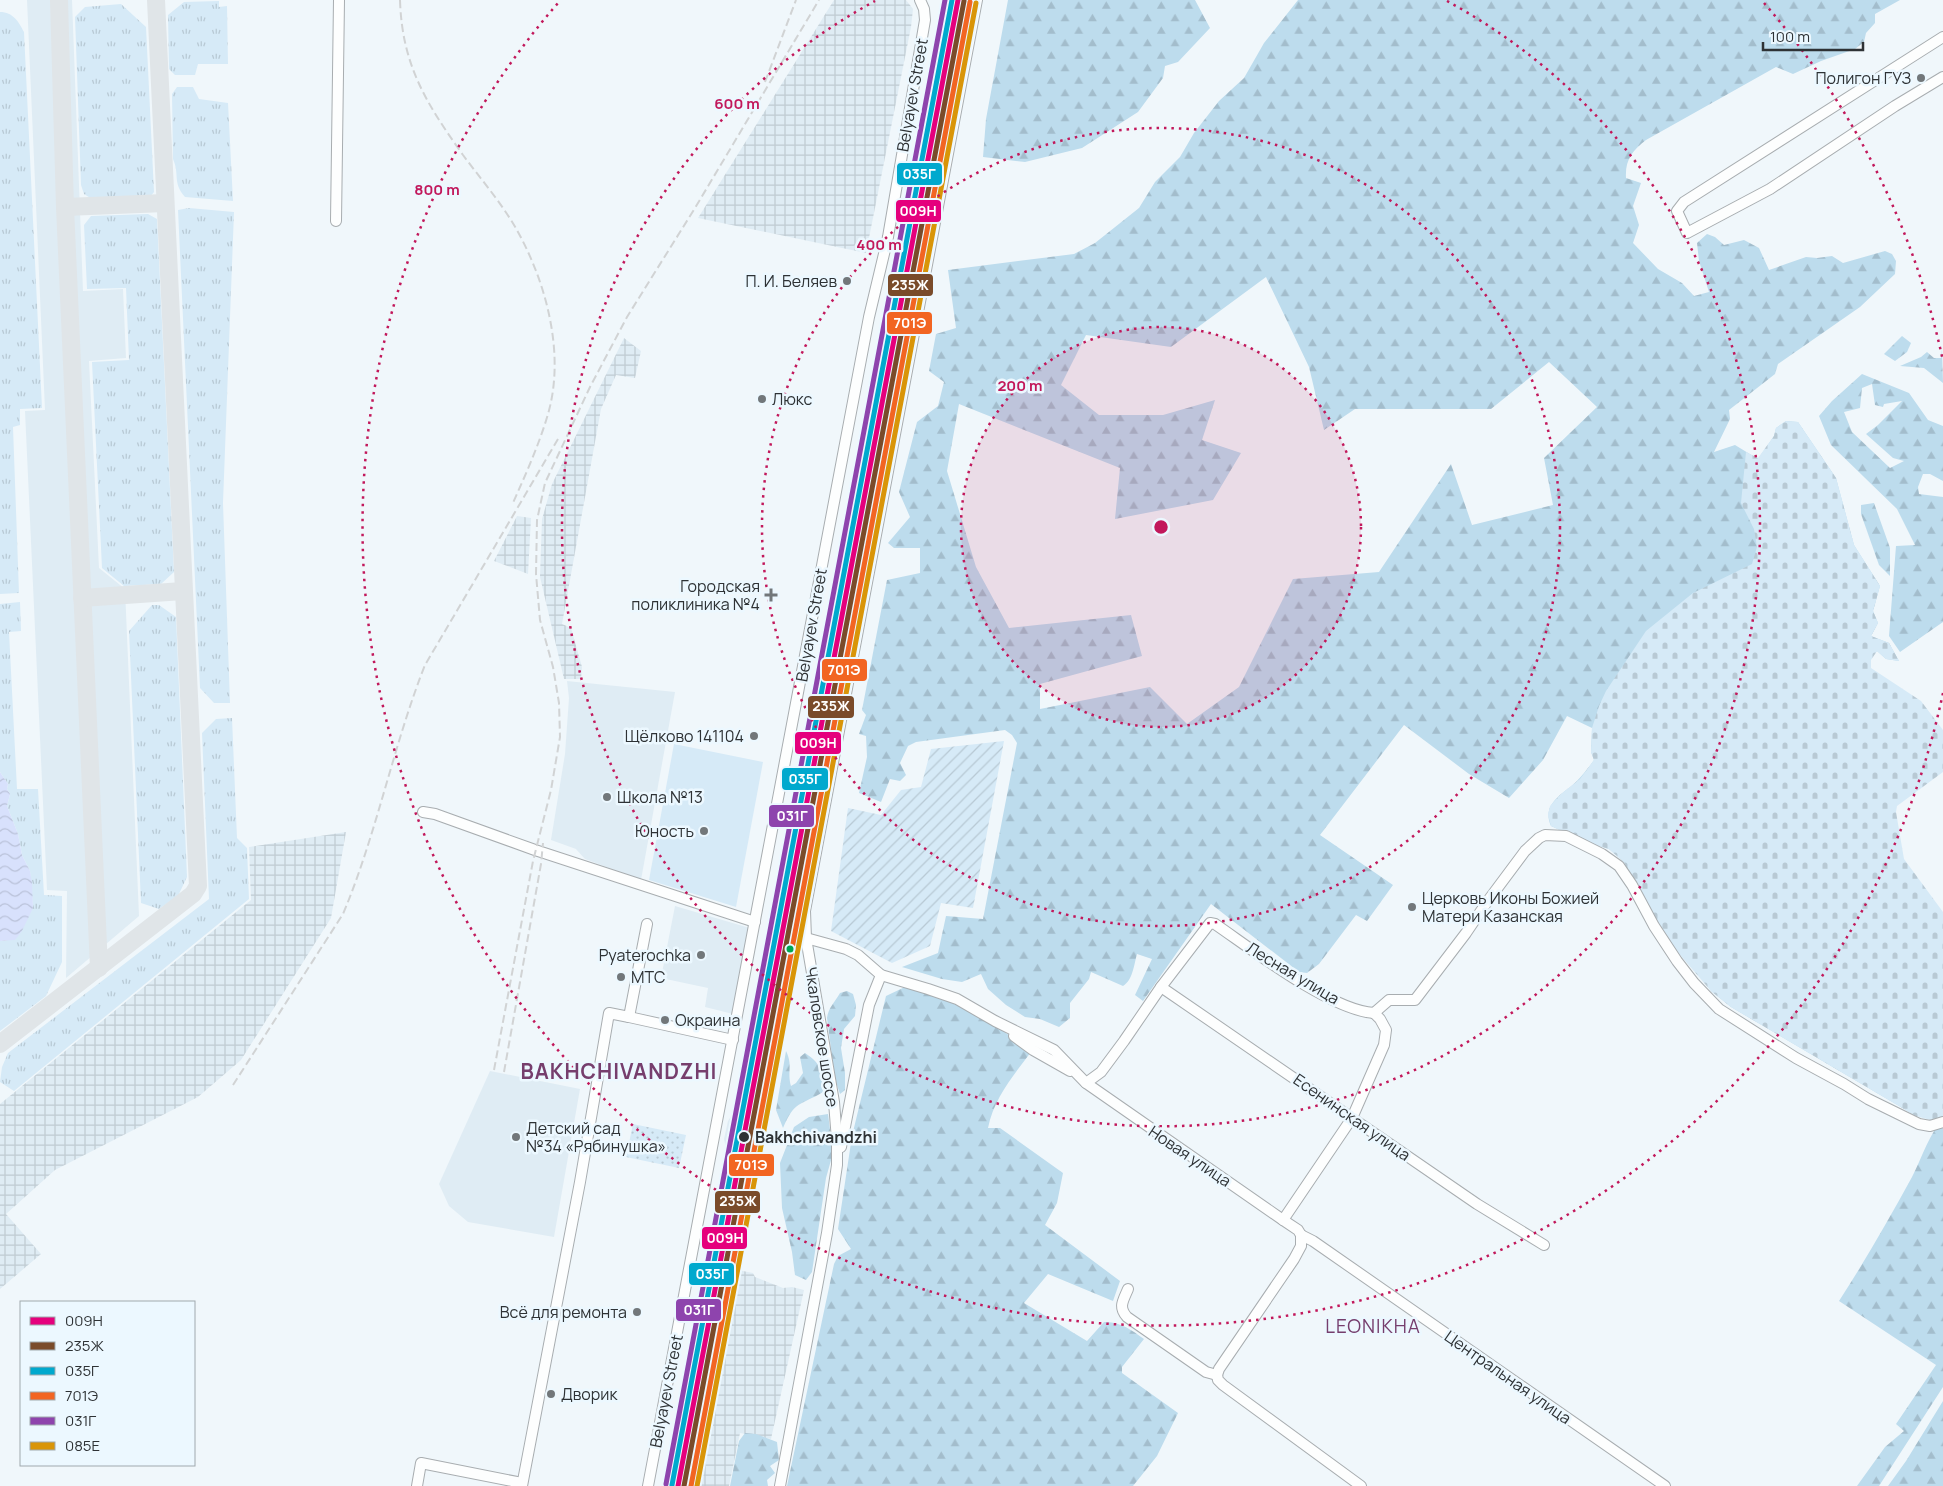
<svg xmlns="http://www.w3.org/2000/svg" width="1943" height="1486" font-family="Manrope,sans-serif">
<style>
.built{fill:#dfecf4}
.industrial{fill:url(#industrial-grid)}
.grass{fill:url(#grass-tufts)}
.forest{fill:url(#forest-firs);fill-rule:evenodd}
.cemetery{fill:url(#cemetery-stones)}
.park{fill:url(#park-dots)}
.garden{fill:url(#garden-furrows)}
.pitch{fill:#d6eaf7}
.water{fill:url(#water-waves)}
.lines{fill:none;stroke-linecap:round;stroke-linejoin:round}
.taxiway{stroke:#e0e5e8;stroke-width:18}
.minor-casing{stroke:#a8adb0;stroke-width:12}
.minor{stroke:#fdfefe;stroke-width:10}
.rail{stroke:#d1d3d4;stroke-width:2;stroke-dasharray:8 4;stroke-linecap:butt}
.rail-1-casing{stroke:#ecf8ff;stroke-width:9}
.rail-2-casing{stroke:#ecf8ff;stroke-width:9}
.rail-3-casing{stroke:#ecf8ff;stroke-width:9}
.rail-4-casing{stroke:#ecf8ff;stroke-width:9}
.rail-5-casing{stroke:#ecf8ff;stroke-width:9}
.rail-6-casing{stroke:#ecf8ff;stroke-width:9}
.rail-1{stroke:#e5007d;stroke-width:5}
.rail-2{stroke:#7a4b2a;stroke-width:5}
.rail-3{stroke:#00a9ce;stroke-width:5}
.rail-4{stroke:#f26522;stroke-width:5}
.rail-5{stroke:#8e44ad;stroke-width:5}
.rail-6{stroke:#d99508;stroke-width:5}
.ring{fill:none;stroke:#c2185b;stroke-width:2.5;stroke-dasharray:2.5 5}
.poi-dot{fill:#72777a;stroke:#ecf8ff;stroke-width:2}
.bus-dot{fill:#00a651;stroke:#ecf8ff;stroke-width:2}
.stop-dot{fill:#2e3235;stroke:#ecf8ff;stroke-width:2}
.labels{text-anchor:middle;stroke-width:5;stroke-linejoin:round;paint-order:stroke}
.poi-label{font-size:16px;fill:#2e3235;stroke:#ecf8ff;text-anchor:end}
.street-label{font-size:16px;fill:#2e3235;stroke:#ecf8ff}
.stop-label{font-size:16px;font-weight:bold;fill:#2e3235;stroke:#ecf8ff;text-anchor:start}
.quarter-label{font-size:19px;letter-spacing:1px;fill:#763e6d;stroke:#ecf8ff}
.district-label{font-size:21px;font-weight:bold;letter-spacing:1px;fill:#763e6d;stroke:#ecf8ff}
.centre{fill:#c2185b;stroke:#ecf8ff;stroke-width:2.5}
.ring-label{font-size:15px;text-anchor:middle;font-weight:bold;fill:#c2185b;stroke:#ecf8ff;stroke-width:5;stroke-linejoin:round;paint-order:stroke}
.line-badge{stroke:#ecf8ff;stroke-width:2}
.badge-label{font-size:14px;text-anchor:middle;font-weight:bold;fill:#fff}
</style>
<defs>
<pattern id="industrial-grid" width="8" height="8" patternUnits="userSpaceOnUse" patternTransform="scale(1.25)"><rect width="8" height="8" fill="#dfecf4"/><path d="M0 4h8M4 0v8" fill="none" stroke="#c0cbd2"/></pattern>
<pattern id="grass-tufts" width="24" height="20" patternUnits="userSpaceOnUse" patternTransform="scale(1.25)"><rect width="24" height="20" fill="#d6eaf7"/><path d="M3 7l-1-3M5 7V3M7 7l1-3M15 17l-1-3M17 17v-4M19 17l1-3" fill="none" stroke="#b8c9d4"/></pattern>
<pattern id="forest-firs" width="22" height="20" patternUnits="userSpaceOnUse" patternTransform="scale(1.25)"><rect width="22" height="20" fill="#bddced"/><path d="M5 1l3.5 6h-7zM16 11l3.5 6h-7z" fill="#a3bdcc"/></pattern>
<pattern id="cemetery-stones" width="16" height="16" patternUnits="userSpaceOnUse" patternTransform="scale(1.25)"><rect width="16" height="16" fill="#d6eaf7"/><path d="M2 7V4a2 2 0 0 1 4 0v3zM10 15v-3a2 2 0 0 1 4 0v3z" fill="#b8c9d4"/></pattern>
<pattern id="park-dots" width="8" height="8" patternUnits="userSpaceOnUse" patternTransform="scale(1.25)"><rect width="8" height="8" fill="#d6eaf7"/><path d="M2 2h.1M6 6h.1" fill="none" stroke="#b8c9d4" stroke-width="1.8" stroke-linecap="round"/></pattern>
<pattern id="garden-furrows" width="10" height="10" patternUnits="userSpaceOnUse" patternTransform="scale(1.25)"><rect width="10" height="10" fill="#d6eaf7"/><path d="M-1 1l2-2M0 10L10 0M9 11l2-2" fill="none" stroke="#b8c9d4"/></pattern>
<pattern id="water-waves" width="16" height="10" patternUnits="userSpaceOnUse" patternTransform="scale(1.25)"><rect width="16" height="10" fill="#d8e1fc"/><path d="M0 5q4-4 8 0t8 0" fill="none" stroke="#bac2d9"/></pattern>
</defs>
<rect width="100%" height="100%" fill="#f0f7fb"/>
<g class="built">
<path d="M27,0H72L83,291L123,289L126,358L89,361L99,568L125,589L139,916L66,978L67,891L47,890L25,411L45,410Z"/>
<path d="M567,681L675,692L641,880L585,859L576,849L551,840L565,754L569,698Z"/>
<path d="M805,762L819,764L784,947L774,1018L755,1122L759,1129L755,1156L745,1170L726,1272L718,1284L681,1486H671L710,1280L704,1269L726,1148L724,1139L728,1121L733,1113L752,1012L773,937Z"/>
<path d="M675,906L753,929L737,1015L705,1007L708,988L661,978Z"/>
<path d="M490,1071L580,1089L554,1237L468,1222L449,1206L439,1184Z"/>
</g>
<g class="industrial">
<path d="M834,0H906L913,9L911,27L866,253L698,218Z"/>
<path d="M624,338L641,351L635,378L616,375L601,409L562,624L571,628L582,667L581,679H564L540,577L542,519L552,484Z"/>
<path d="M517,516L531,518L528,574L494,561Z"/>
<path d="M346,832L331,918L241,1060L198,1097L55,1170L6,1214L41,1254L0,1289V1104L251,900L249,847Z"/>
<path d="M738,1270L753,1273L755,1277L783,1288L792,1287L804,1290L771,1439L740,1433L729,1486H696L735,1274Z"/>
</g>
<g class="grass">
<path d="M219,1V7L227,6L228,64H198L195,75H175L169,69L168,15L184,2Z"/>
<path d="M121,4L146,27L154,192L150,197L92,199L84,194L81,185L75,17L85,7Z"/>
<path d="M0,12C13,12 19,22 24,32L42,408L20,409V425L13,427L19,593L0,594Z"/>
<path d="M177,87H193L199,99L228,103L233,201L185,197C172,182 180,175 173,159L172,94Z"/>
<path d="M189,208L234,212L223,503L230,703H214L200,688L178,210Z"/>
<path d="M148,214L157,219L174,572L161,584L124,586L102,568L92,362L129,360L126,288L87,289L84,225L91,216Z"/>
<path d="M20,602L21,631L9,632L17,789H38L44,895L62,896V962L46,996L0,1031V941H6L33,908L30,871L22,855L18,834L7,806L10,794L7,789L8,784L0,772V604Z"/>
<path d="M152,605H159L176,617L187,877L178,896L159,909L141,903L129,631Z"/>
<path d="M232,718L237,838L247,848L249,899L14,1091L0,1082L2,1067L8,1053L209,899L202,733L216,719Z"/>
</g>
<g class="forest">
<path d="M1008,0H1195L1210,28L1178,62L1165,66L1163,78L1138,112L1082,148L1025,162L983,157L986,119Z"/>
<path d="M1298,0H1900L1875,14V23L1866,33L1864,42L1855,49L1821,61L1793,74L1776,67L1646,140C1632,151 1625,160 1626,178L1641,183L1633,206L1639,225L1633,243L1658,269L1682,283L1694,296L1709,292L1699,261L1697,243L1707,234L1715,237L1724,245L1744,240L1759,248L1769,270L1806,257L1817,258L1832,256L1843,263L1885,251L1892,254L1896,261L1895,274L1860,307L1778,364L1775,374L1729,410L1730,419L1714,452L1735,445L1758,459L1774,436L1776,428L1786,421L1798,422L1836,478L1854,545L1880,586L1873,611L1878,623L1871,636L1889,643L1899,661L1886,659L1877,651L1852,672L1888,795L1916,1116L1731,1007L1711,991L1638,889L1624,862L1609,849L1584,841L1551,826C1541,804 1563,794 1576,782C1583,775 1589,767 1594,760L1591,752L1592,728L1567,716L1543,760L1509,798L1469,774L1404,725L1320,835L1393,885L1367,921L1356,915L1319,964L1307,973L1299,972L1211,904L1143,1001L1135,995L1152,959L1137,954C1134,964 1133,980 1123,986L1091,972L1089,979L1070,1003V1018L1059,1027L1040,1019L1025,1017L1006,1005L988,989L981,974L962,982L942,979L902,967L938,953L946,916L983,919L1017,743L1012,735L1005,730L916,742L908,746L900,763L906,775L900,781L890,779L881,802L859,793L867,757L866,736L859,734L866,715L862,710L887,580L920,573V548H894L888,543L910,517L899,492L917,422L938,406L944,382L929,371L936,334L956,328L948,270L1074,254L1095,243L1139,208L1155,182L1180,157L1194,133L1219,101L1244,78L1264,43ZM1266,277L1309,367L1324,430L1355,409H1491L1549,362L1597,407L1544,458L1553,505L1472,525L1451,464L1379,572L1293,579L1239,687L1187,724L1150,687L1040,709V684L1142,656L1131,615L1009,628L976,567L947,471L959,404L1120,468L1115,519L1213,500L1241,453L1202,440L1215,400L1163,415H1099L1061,385L1086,335L1171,347Z"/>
<path d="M1902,336L1911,343L1907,352L1895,361L1884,354Z"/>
<path d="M1942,349L1943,383L1924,368L1900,366L1921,357L1927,352L1934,358H1941Z"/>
<path d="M1862,374L1909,393L1928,420L1943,426V481L1930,474H1923L1918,487L1919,494L1943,497V622L1900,652L1889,636L1896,546L1915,545L1897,509L1831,445L1819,416L1832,401ZM1872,384L1875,405L1883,407L1884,404L1902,401L1878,425L1866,434L1893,458L1904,461L1890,468L1852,432L1844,412L1860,408L1862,388Z"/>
<path d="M1874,503L1890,548V576L1879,565L1861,514V505Z"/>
<path d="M907,986L954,1002L1002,1030L1031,1052C1013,1076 994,1098 988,1128H1000L1063,1173L1057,1203L1045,1225L1120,1281L1113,1301L1048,1274L1024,1303L1087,1341L1104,1322C1119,1321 1132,1330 1144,1339L1122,1367V1373L1178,1413L1157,1456L1133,1486H787L834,1264L838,1256L851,1249L838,1229L852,1136L886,996Z"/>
<path d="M847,991L853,994L856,1005L855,1016L844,1029L841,1048L845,1073V1090L840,1094L835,1079L827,1018C828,1008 835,1002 840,993Z"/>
<path d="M786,1051C793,1065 787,1072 791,1086L796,1083L803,1073L800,1057L805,1053C823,1065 822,1072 823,1092C800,1106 795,1100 783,1128L776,1110Z"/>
<path d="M828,1114L833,1153L826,1178L812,1272L806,1280L795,1275L792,1252L782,1208L780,1163L794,1127L809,1117Z"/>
<path d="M1943,1124V1387L1879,1486H1857L1885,1447L1904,1431L1896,1424L1936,1365L1839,1301C1865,1261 1889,1219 1912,1177C1921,1160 1926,1142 1938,1125Z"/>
<path d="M1943,1401V1486H1888L1906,1461Z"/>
<path d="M745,1433L756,1434L777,1442L779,1460L770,1466L775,1473L767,1480L768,1486H730L739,1441Z"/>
</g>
<path class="cemetery" d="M1786,421L1798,422L1836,478L1854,545L1880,586L1873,611L1878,623L1871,636L1889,643L1899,661L1886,659L1877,651L1871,660V668L1921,701L1943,730V772L1897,806L1896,812L1904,859L1943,912V1119L1934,1121L1916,1116L1731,1007L1711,991L1669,942L1638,889L1624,862L1609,849L1584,841L1551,826L1548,815L1550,806L1561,794L1580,779L1594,760L1591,752L1592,728L1599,706L1606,691L1646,631L1693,593L1752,564L1757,547L1754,529L1741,503L1746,452L1758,458L1774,436L1776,428Z"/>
<path class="park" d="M633,1124L686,1135L679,1168L626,1157Z"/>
<path class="garden" d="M1004,741L973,908L941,903L930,946L892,963L831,931L848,808L881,815L901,790L921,787L931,749Z"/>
<path class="pitch" d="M674,744L763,762L736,907L649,880Z"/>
<path class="water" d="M0,772L8,784L7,789L10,794L7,806L18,834L22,855L30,871L32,883L33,908L22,931L15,940L0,941Z"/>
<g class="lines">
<g class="taxiway">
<path d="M59,0L65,207L99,968"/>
<path d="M65,207L165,203"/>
<path d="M82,598L183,591"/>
<path d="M0,1044L193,894L198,886L156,0"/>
</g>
<defs>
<g id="minor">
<path d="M1943,37L1684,202L1677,211L1687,233L1770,189L1895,106L1943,77"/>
<path d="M336,221L339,0"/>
<path d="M423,812L435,814L535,850L755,922"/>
<path d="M806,938L846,949L858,955L881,975L928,989L957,999L995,1021L1054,1050L1086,1083L1283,1220L1298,1230L1301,1235"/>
<path d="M1161,987L1477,1204L1544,1245"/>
<path d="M1374,1013L1389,1000H1415L1466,933L1487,902L1525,851L1539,838L1545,835L1566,836L1602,854L1619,866L1632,885L1654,926L1677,961L1694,983L1719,1009L1796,1058L1844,1084L1868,1099L1919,1124L1930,1126L1943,1122"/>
<path d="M629,1017L733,1040"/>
<path d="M1014,1036L1033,1050L1070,1071"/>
<path d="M1086,1083L1101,1072L1124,1041L1161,987L1210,923L1215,924C1253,950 1330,1010 1374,1013"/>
<path d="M841,1147L869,1005L881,975"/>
<path d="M1283,1220L1352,1118L1384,1045L1386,1030L1380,1019L1374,1013"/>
<path d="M1301,1235L1313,1241L1665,1486"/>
<path d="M1128,1289C1123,1301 1118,1307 1127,1317L1206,1372L1217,1375"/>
<path d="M1217,1375L1218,1380L1223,1385L1361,1486"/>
<path d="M1217,1375L1219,1369L1294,1259L1301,1246V1235"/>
<path d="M417,1486L421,1463L522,1483"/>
<path d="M522,1486L580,1182L609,1013L629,1017L647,924"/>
<path d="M648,1486L869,317L888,237L925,20L924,9L920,0"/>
<path d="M780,1486L827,1233L837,1165V1140L834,1102L806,938L805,911L977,0"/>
</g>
</defs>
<use href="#minor" class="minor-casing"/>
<use href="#minor" class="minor"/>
<g class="rail">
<path d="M400,0C402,65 426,103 463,155C480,178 499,200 514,225C545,278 566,352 548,414C539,445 525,476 512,505"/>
<path d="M765,82L796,0"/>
<path d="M494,1070L533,861L551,790L560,737L559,703L553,667L540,620L536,574L537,520L545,483L590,387L627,317L695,208L819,0"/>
<path d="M504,1072L541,864L543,843"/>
<path d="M233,1085L343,914C377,833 393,746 425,665L558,439"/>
</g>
<defs>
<path id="rail-1" d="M678,1486L958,0"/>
<path id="rail-2" d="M684,1486L964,1"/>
<path id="rail-3" d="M672,1485L952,0"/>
<path id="rail-4" d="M691,1486L970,2"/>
<path id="rail-5" d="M666,1484L945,0"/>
<path id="rail-6" d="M697,1486L976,3"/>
</defs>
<use href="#rail-1" class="rail-1-casing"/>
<use href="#rail-2" class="rail-2-casing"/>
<use href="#rail-3" class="rail-3-casing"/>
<use href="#rail-4" class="rail-4-casing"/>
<use href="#rail-5" class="rail-5-casing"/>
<use href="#rail-6" class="rail-6-casing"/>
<use href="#rail-1" class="rail-1"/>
<use href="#rail-2" class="rail-2"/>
<use href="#rail-3" class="rail-3"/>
<use href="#rail-4" class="rail-4"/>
<use href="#rail-5" class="rail-5"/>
<use href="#rail-6" class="rail-6"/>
</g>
<circle cx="1161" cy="527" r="200" fill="#c2185b" fill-opacity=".12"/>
<g class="ring">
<circle cx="1161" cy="527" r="200"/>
<circle cx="1161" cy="527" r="399"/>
<path d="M1447 1A599 599 0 1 1 875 1"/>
<path d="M1943 693A799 799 0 1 1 558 3M1764 3A799 799 0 0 1 1943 361"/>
</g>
<g class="poi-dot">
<circle cx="1921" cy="78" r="5"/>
<circle cx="847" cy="281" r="5"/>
<circle cx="762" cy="399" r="5"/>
<path d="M768.5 587.5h5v5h5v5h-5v5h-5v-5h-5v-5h5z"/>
<circle cx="754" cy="736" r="5"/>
<circle cx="607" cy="797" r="5"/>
<circle cx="704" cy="831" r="5"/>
<circle cx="1412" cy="907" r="5"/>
<circle cx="701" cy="955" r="5"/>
<circle cx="621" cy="977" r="5"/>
<circle cx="665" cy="1020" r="5"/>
<circle cx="516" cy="1137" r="5"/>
<circle cx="637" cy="1312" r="5"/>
<circle cx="551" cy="1394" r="5"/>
</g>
<circle class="bus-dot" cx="790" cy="949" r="4.5"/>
<circle class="stop-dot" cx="744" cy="1137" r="6"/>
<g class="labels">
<g class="poi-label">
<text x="1911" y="84">Полигон ГУЗ</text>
<text x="837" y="287">П. И. Беляев</text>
<text x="772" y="405" text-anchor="start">Люкс</text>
<text x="760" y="592">Городская<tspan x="760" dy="18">поликлиника №4</tspan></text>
<text x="744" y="742">Щёлково 141104</text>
<text x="617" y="803" text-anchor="start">Школа №13</text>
<text x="694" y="837">Юность</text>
<text x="1422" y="904" text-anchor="start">Церковь Иконы Божией<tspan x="1422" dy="18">Матери Казанская</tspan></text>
<text x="691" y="961">Pyaterochka</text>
<text x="631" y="983" text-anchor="start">МТС</text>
<text x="675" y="1026" text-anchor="start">Окраина</text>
<text x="526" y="1134" text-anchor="start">Детский сад<tspan x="526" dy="18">№34 «Рябинушка»</tspan></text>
<text x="627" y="1318">Всё для ремонта</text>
<text x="561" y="1400" text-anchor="start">Дворик</text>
</g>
<g class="street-label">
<text transform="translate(912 95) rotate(-80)" y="6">Belyayev Street</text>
<text transform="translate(811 625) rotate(-80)" y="6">Belyayev Street</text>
<text transform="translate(1293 973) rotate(31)" y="6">Лесная улица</text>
<text transform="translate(822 1037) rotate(81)" y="6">Чкаловское шоссе</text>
<text transform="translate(1352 1117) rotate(35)" y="6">Есенинская улица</text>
<text transform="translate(1190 1156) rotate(34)" y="6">Новая улица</text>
<text transform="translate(1508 1377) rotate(35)" y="6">Центральная улица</text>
<text transform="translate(666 1391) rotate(-79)" y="6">Belyayev Street</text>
</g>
<g class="stop-label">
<text x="755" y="1143">Bakhchivandzhi</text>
</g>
<g class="quarter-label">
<text x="1373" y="1333">LEONIKHA</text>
</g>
<g class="district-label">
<text x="619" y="1079">BAKHCHIVANDZHI</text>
</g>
</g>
<circle cx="1161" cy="527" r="8" class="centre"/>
<g class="ring-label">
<text x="737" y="109">600 m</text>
<text x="437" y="195">800 m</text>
<text x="879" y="250">400 m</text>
<text x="1020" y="391">200 m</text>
</g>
<g class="line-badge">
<rect x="896" y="162" width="47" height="24" rx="5" fill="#00a9ce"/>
<rect x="895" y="199" width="47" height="24" rx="5" fill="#e5007d"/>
<rect x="887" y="273" width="47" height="24" rx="5" fill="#7a4b2a"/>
<rect x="886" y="311" width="47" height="24" rx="5" fill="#f26522"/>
<rect x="821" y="658" width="47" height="24" rx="5" fill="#f26522"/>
<rect x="807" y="695" width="48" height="24" rx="5" fill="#7a4b2a"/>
<rect x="794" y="731" width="48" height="24" rx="5" fill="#e5007d"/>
<rect x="781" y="767" width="48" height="24" rx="5" fill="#00a9ce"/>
<rect x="768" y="804" width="47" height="24" rx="5" fill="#8e44ad"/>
<rect x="728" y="1153" width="47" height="24" rx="5" fill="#f26522"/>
<rect x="714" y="1190" width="47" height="24" rx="5" fill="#7a4b2a"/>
<rect x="701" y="1226" width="47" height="24" rx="5" fill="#e5007d"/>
<rect x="688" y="1262" width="47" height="24" rx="5" fill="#00a9ce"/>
<rect x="675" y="1298" width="47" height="24" rx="5" fill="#8e44ad"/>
</g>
<g class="badge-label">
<text x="919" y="179">035Г</text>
<text x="918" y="216">009Н</text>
<text x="910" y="290">235Ж</text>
<text x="910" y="328">701Э</text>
<text x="844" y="675">701Э</text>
<text x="831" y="711">235Ж</text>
<text x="818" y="748">009Н</text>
<text x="805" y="784">035Г</text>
<text x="792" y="821">031Г</text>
<text x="751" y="1170">701Э</text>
<text x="738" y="1206">235Ж</text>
<text x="725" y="1243">009Н</text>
<text x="712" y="1279">035Г</text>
<text x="699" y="1315">031Г</text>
</g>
<rect x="20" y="1301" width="175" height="165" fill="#ecf8ff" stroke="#a0a9ae"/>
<rect x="30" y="1317" width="25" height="8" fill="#e5007d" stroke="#a0a9ae"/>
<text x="65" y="1326" font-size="15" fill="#2e3235">009Н</text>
<rect x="30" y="1342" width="25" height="8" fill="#7a4b2a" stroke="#a0a9ae"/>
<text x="65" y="1351" font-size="15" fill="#2e3235">235Ж</text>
<rect x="30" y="1367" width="25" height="8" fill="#00a9ce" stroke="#a0a9ae"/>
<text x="65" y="1376" font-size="15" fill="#2e3235">035Г</text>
<rect x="30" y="1392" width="25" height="8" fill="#f26522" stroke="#a0a9ae"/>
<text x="65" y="1401" font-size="15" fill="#2e3235">701Э</text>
<rect x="30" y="1417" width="25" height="8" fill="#8e44ad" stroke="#a0a9ae"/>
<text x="65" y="1426" font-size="15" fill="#2e3235">031Г</text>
<rect x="30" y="1442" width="25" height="8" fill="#d99508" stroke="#a0a9ae"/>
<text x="65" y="1451" font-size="15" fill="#2e3235">085Е</text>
<path d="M1763 42v8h100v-8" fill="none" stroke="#2e3235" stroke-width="2.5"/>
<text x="1770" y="42" font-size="15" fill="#2e3235" stroke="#ecf8ff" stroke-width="4" paint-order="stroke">100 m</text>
</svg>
